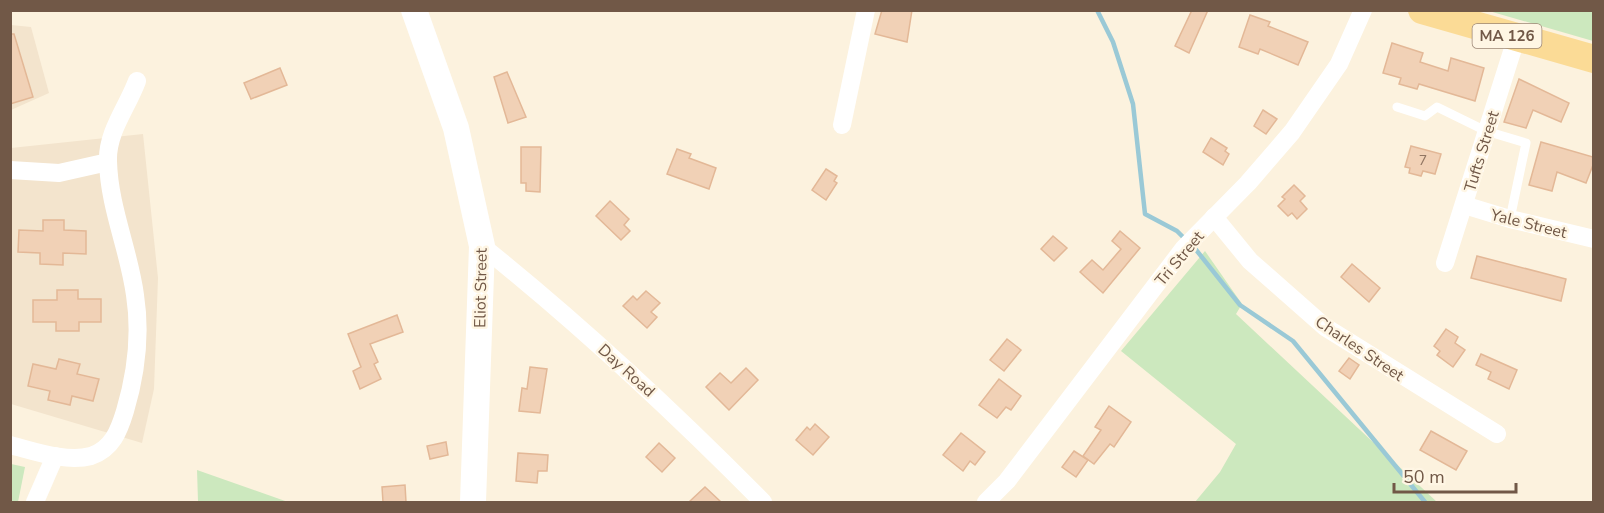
<svg xmlns="http://www.w3.org/2000/svg" width="1604" height="513" font-family="'Nunito Sans',sans-serif">
<style>
.residential{fill:#f3e4cd}
.green{fill:#cce8be}
.lines{fill:none;stroke-linecap:round;stroke-linejoin:round}
.stream{stroke:#9ac9d6;stroke-width:4.5}
.building{fill:#f1d1b6;stroke:#e3b897;stroke-width:1.5}
.lane{stroke:#fff;stroke-width:9}
.street{stroke:#fff;stroke-width:18}
.secondary{stroke:#fff;stroke-width:26}
.primary{stroke:#fbdb96;stroke-width:28}
.labels{text-anchor:middle;stroke-width:5;stroke-linejoin:round;paint-order:stroke}
.number-label{font-size:14px;fill:#917663}
.shield{fill:#fff6e4;stroke:#9c8776;stroke-width:1.5}
.shield-label{font-size:15px;font-weight:bold;fill:#715847}
.street-label{font-size:16px;fill:#715847;stroke:#fff6e4}
</style>
<rect width="100%" height="100%" fill="#fcf2de"/>
<g class="residential">
<path d="M11,25L31,27L49,93L11,110Z"/>
<path d="M143,134L158,278L154,389L142,443L11,404V148Z"/>
</g>
<g class="green">
<path d="M1489,11H1593V41Z"/>
<path d="M1205,251L1242,304L1236,314L1437,502H1195L1220,472L1236,444L1121,351Z"/>
<path d="M11,464L25,467L18,502H11Z"/>
<path d="M197,470L288,502H198Z"/>
</g>
<g class="lines">
<g class="stream">
<path d="M1097,10L1113,42L1133,104L1145,214L1177,231L1187,241"/>
<path d="M1193,246L1240,305L1293,341L1425,502"/>
</g>
</g>
<g class="building">
<path d="M882,10H912L907,42L875,34Z"/>
<path d="M1192,10H1208L1189,53L1175,46Z"/>
<path d="M1250,15L1270,22L1268,26L1308,42L1298,65L1260,49L1258,54L1239,47Z"/>
<path d="M10,34H14L33,97L10,104Z"/>
<path d="M1392,43L1423,53L1420,62L1448,71L1451,58L1484,68L1475,101L1419,84L1417,89L1399,84L1401,78L1383,73Z"/>
<path d="M280,68L287,85L251,99L244,83Z"/>
<path d="M507,72L526,117L508,123L494,77Z"/>
<path d="M1519,79L1569,103L1561,122L1533,110L1526,128L1504,122Z"/>
<path d="M1263,110L1277,119L1266,134L1254,126Z"/>
<path d="M1211,138L1227,148L1225,151L1229,154L1223,165L1203,152Z"/>
<path d="M1541,142L1593,157V165L1586,183L1557,172L1552,191L1529,185Z"/>
<path d="M1411,146L1441,154L1435,174L1423,171L1421,176L1409,173L1410,168L1405,167Z"/>
<path d="M521,147H541L540,192L526,191V183H521Z"/>
<path d="M677,149L691,154L689,158L716,168L709,189L667,174Z"/>
<path d="M826,169L837,176L834,181L837,183L826,200L812,190Z"/>
<path d="M1294,185L1305,196L1300,201L1307,209L1297,219L1292,213L1288,216L1278,206L1285,199L1282,197Z"/>
<path d="M610,201L629,219L624,225L630,231L621,240L596,216Z"/>
<path d="M43,220H64V230L86,231V254L63,253V265L40,264V253L18,252L19,230L43,231Z"/>
<path d="M1120,231L1140,248L1103,293L1080,272L1092,260L1103,270L1121,249L1112,241Z"/>
<path d="M1053,236L1067,248L1054,261L1041,249Z"/>
<path d="M1477,256L1566,279L1561,301L1471,278Z"/>
<path d="M1352,264L1380,288L1369,302L1341,277Z"/>
<path d="M57,290H78V299H101V322H79V331H56V322H33V300H57Z"/>
<path d="M646,291L660,303L651,312L657,317L647,328L623,306L633,296L637,300Z"/>
<path d="M397,315L403,332L370,344L378,362L374,364L381,379L360,389L353,371L361,367L348,334Z"/>
<path d="M1446,329L1458,337L1455,343L1465,350L1453,367L1437,355L1440,351L1434,346Z"/>
<path d="M1007,339L1021,350L1004,371L990,360Z"/>
<path d="M1481,354L1517,370L1509,389L1488,379L1491,372L1476,365Z"/>
<path d="M1349,358L1359,365L1350,379L1339,371Z"/>
<path d="M59,359L80,364L77,374L99,379L93,401L72,396L70,405L48,400L50,391L28,386L33,364L56,369Z"/>
<path d="M530,367L547,369L540,413L519,411L522,388L527,389Z"/>
<path d="M746,368L758,380L729,410L706,387L720,373L731,383Z"/>
<path d="M999,379L1021,396L1011,410L1006,407L997,418L979,405Z"/>
<path d="M1109,406L1131,422L1114,447L1110,444L1094,464L1083,456L1101,430L1095,427Z"/>
<path d="M815,424L829,437L813,455L796,440L807,427L810,430Z"/>
<path d="M1431,431L1467,451L1456,470L1420,450Z"/>
<path d="M961,433L985,452L975,465L970,461L963,471L943,455Z"/>
<path d="M446,442L448,455L430,459L427,446Z"/>
<path d="M659,443L675,458L662,472L646,457Z"/>
<path d="M1074,451L1088,460L1076,477L1062,467Z"/>
<path d="M518,453L548,455L547,471H538L537,483L516,481Z"/>
<path d="M405,485L406,502H383L382,487Z"/>
<path d="M705,487L721,502H689Z"/>
</g>
<g class="lines">
<path class="lane" d="M1397,107L1425,116L1437,107L1486,131L1526,143L1510,219"/>
<g class="street">
<path d="M842,125L866,10"/>
<path d="M10,170L59,173L108,162"/>
<path d="M1464,205L1510,219L1594,239"/>
<path d="M1214,217L1250,261L1325,327L1497,434"/>
<path d="M482,246C582,326 674,412 763,502"/>
<path d="M1445,263L1516,39"/>
<path d="M10,445C34,451 67,463 91,456C112,449 119,431 125,411C136,374 141,334 135,295C129,250 109,207 108,161C107,132 127,108 137,81"/>
<path d="M35,502L55,456"/>
<path d="M986,502L1007,481L1184,248L1248,183L1292,132L1339,64L1363,10"/>
</g>
<path class="secondary" d="M414,10L456,128L482,246L473,502"/>
<path class="primary" d="M1422,10L1594,59"/>
</g>
<g class="labels">
<g class="number-label">
<text x="1423" y="165">7</text>
</g>
<rect class="shield" x="1472.5" y="24" width="69" height="24" rx="4.5"/>
<g class="shield-label">
<text x="1507" y="41">MA 126</text>
</g>
<g class="street-label">
<text transform="translate(1481 151) rotate(-73)" y="6">Tufts Street</text>
<text transform="translate(1529 223) rotate(14)" y="6">Yale Street</text>
<text transform="translate(1179 258) rotate(-50)" y="6">Tri Street</text>
<text transform="translate(480 288) rotate(-89)" y="6">Eliot Street</text>
<text transform="translate(1360 348) rotate(34)" y="6">Charles Street</text>
<text transform="translate(627 370) rotate(42)" y="6">Day Road</text>
</g>
</g>
<rect width="1604" height="513" fill="none" stroke="#715847" stroke-width="24"/>
<path d="M1394 483v9h122v-9" fill="none" stroke="#715847" stroke-width="3"/>
<text x="1403" y="483" font-size="18" fill="#715847" stroke="#fff6e4" stroke-width="4.5" paint-order="stroke">50 m</text>
</svg>
